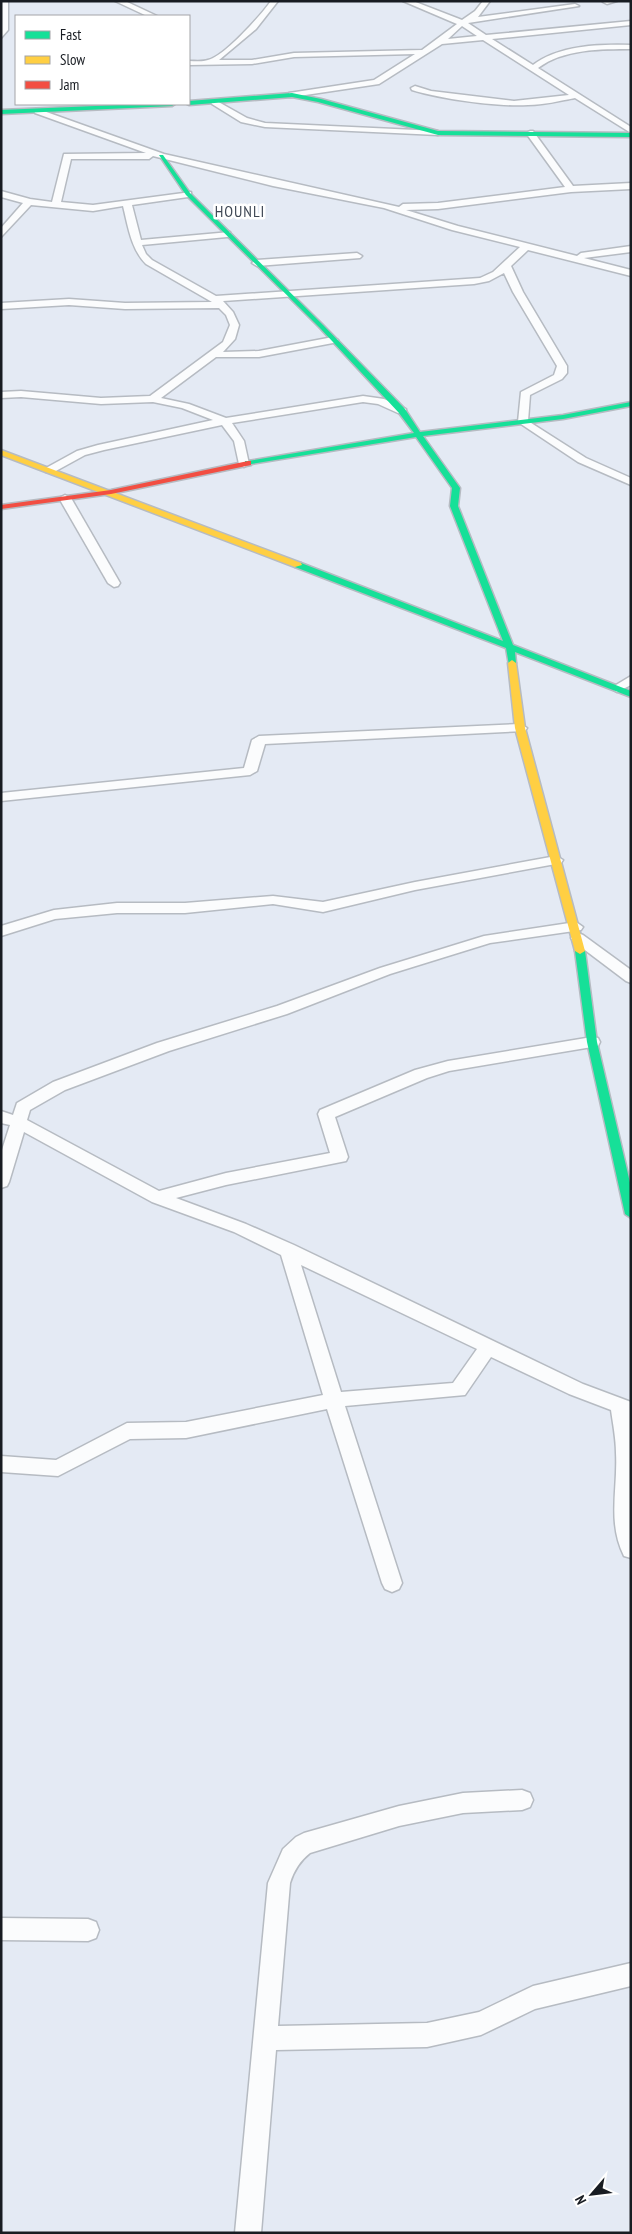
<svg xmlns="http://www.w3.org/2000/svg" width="632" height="2234" font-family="'PT Sans Narrow',sans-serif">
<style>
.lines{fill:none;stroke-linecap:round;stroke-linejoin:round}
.street-casing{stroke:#b6bbc2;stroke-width:3}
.fast-casing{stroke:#b6bbc2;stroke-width:3}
.slow-casing{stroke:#b6bbc2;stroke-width:3}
.jam-casing{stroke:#b6bbc2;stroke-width:3}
.street{fill:#fbfcfd;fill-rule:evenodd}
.fast{fill:#16e098;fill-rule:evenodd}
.slow{fill:#ffcf43;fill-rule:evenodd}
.jam{fill:#f24e42;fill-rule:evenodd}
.labels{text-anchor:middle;stroke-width:5;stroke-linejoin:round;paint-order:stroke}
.far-quarter-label{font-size:16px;letter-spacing:1px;fill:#3f4855;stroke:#fff}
</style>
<rect width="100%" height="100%" fill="#e4eaf4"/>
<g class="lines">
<defs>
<g id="street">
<path d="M1,1H8V30L1,38Z"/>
<path d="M115,1H125L157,16H147Z"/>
<path d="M271,1H278L256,29L219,60H252L294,53L422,50L457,24L403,1H413L462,20L475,11L483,1H490L478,17L575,4L579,6L468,23L486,35L631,21V25L492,39L533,65C559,45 600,44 631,45V49C601,49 563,49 538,68L631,127V133L575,98C559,101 544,105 528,105C498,107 441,99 412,90L411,88L415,86L431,91L514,101L569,95L483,40L442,44L379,84L292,97H289V93L374,80L415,54L294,57L252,64L189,65V61C195,61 203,62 208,60C224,57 261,15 271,1ZM462,26L477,36L448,39Z"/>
<path d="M617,1L607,4L603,2L604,1Z"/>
<path d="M215,100L247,118L265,123L438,131L442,133L438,135L265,127L241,122L212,104L211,102Z"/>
<path d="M38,109L164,154L399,207L403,204L438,203L565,187L526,133L530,131H533L573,186L631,183V189L571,192L438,209L406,210L458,226L577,256L581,253L631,246V252L584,258L631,270V276L528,250L511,266L523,292L567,366V373L562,379L530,395L528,421L586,458L631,478V485L578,462L518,422L521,392L554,375L557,366L513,292L504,273L489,281L474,284L223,301L233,312L239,325L235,339L223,352L259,351L333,337L338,340L333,343L259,357H216L161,398L189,404L226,418L363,396L384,399L406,409V413H398L378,404L363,402L232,423L244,441L249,464L244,467L239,464L234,441L222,425L104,450L85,455L54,472H46V468L77,451L98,445L213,420L182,408L153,402L101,404L21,397L1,398V392L21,391L101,398L150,396L223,342L230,325L226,315L219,308L125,309L69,305L1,309V303L69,299L125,303L212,302L146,264C131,249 128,226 123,206L93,211L31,205L1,237V228L23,203L1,197V191L30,199L52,202L64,154L146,153L35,113L34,111ZM153,156L273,186L384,208L452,230L520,247L493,272L480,278L216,296L152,260L146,254L142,245L227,237L230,236V232L141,240L132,205L188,197L191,196V192L93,205L61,202L71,159H149Z"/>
<path d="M357,253L362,256L360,258L257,266L252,263L257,260Z"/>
<path d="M65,495L71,498L120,583L118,586L114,587L108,583L59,498Z"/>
<path d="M631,676V685L617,692L611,688Z"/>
<path d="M520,724L527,728L525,731L265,744L257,771L250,775L1,801V793L244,768L252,740L259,736Z"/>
<path d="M556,856L563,860L561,863L415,890L323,912L273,904L185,913H117L55,919L1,936V926L54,910L117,903H185L273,896L323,902L415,882Z"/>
<path d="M576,922L583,927L581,930L490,943L390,974L287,1014L169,1051L65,1090L30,1110L27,1120L159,1191L226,1173L330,1153L318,1114L320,1110L415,1070L448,1061L592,1037L598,1038L600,1042L598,1046L592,1047L449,1071L427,1078L335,1117L348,1157L346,1161L226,1185L176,1198L246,1224L294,1245L583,1384L631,1402V1558L624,1556C607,1522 618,1489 616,1453C616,1439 613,1424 611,1410L569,1394L491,1357L465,1395L345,1406L402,1583L399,1589L392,1592L385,1589L382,1583L327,1409L186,1438L130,1439L58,1476L1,1472V1456L56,1460L127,1423L186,1422L323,1395L281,1255L234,1232L152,1202L24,1132L9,1182L7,1186L1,1188V1153L10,1125L1,1123V1111L13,1115L17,1103L53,1082L157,1043L277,1006L380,968L484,936ZM301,1265L477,1349L453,1383L341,1392Z"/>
<path d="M578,933L583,935L631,970V983L626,981L573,941L571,938Z"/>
<path d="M522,1790L530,1793L533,1800L530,1807L522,1810L463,1813L399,1826L310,1853C300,1861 294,1870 290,1883L278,2026L427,2023L479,2012L533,1986L631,1963V1986L535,2009L481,2035L427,2047L276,2050L261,2233H235L268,1883L283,1849L296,1837L304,1833L399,1806L463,1793Z"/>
<path d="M1,1918L88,1919L96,1922L99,1930L96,1938L88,1941L1,1940Z"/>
</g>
<g id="fast">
<path d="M292,93L321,99L438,131L631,133V137L438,135L318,102L292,97L189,105L187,104H189V101Z"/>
<path d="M142,104H175L172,106L1,114V110Z"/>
<path d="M159,155H163L190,193L323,325L405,409L420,432L563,415L631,402V406L563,419L423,436L460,488L458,506L513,645L631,691V697L515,652L516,663L512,666L509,665L506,648L295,567V563H301L503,641L450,506L452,488L416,437L245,465V461H248L414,433L399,413L319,327L186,195Z"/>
<path d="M580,948L585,951L597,1042L631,1187V1218L625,1214L587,1042L575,951Z"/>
</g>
<g id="slow">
<path d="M1,450L301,563L302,565L295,567L1,455Z"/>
<path d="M512,660L516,663L525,728L585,951L580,954L575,951L515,728L508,663Z"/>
</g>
<path id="jam" d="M248,461H251V465L111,494L1,509V505L111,490Z"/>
</defs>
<use href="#street" class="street-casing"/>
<use href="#fast" class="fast-casing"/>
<use href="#slow" class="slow-casing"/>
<use href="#jam" class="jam-casing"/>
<use href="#street" class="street"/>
<use href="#fast" class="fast"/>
<use href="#slow" class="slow"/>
<use href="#jam" class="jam"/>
</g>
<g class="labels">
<g class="far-quarter-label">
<text x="240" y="217">HOUNLI</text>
</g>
</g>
<rect width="632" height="2234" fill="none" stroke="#181c22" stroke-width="5"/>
<rect x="15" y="15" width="175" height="90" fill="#ffffff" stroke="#a3a4a7"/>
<rect x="25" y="31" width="25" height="8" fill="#16e098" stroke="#a3a4a7"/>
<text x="60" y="40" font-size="15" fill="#181c22">Fast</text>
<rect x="25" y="56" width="25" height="8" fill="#ffcf43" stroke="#a3a4a7"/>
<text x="60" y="65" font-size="15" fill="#181c22">Slow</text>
<rect x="25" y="81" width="25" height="8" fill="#f24e42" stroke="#a3a4a7"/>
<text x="60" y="90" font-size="15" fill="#181c22">Jam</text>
<g transform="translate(592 2194) rotate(242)" stroke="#ffffff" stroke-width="4" paint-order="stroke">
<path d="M0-4L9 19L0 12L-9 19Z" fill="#181c22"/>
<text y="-8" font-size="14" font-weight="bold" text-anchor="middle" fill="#181c22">N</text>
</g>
</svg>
